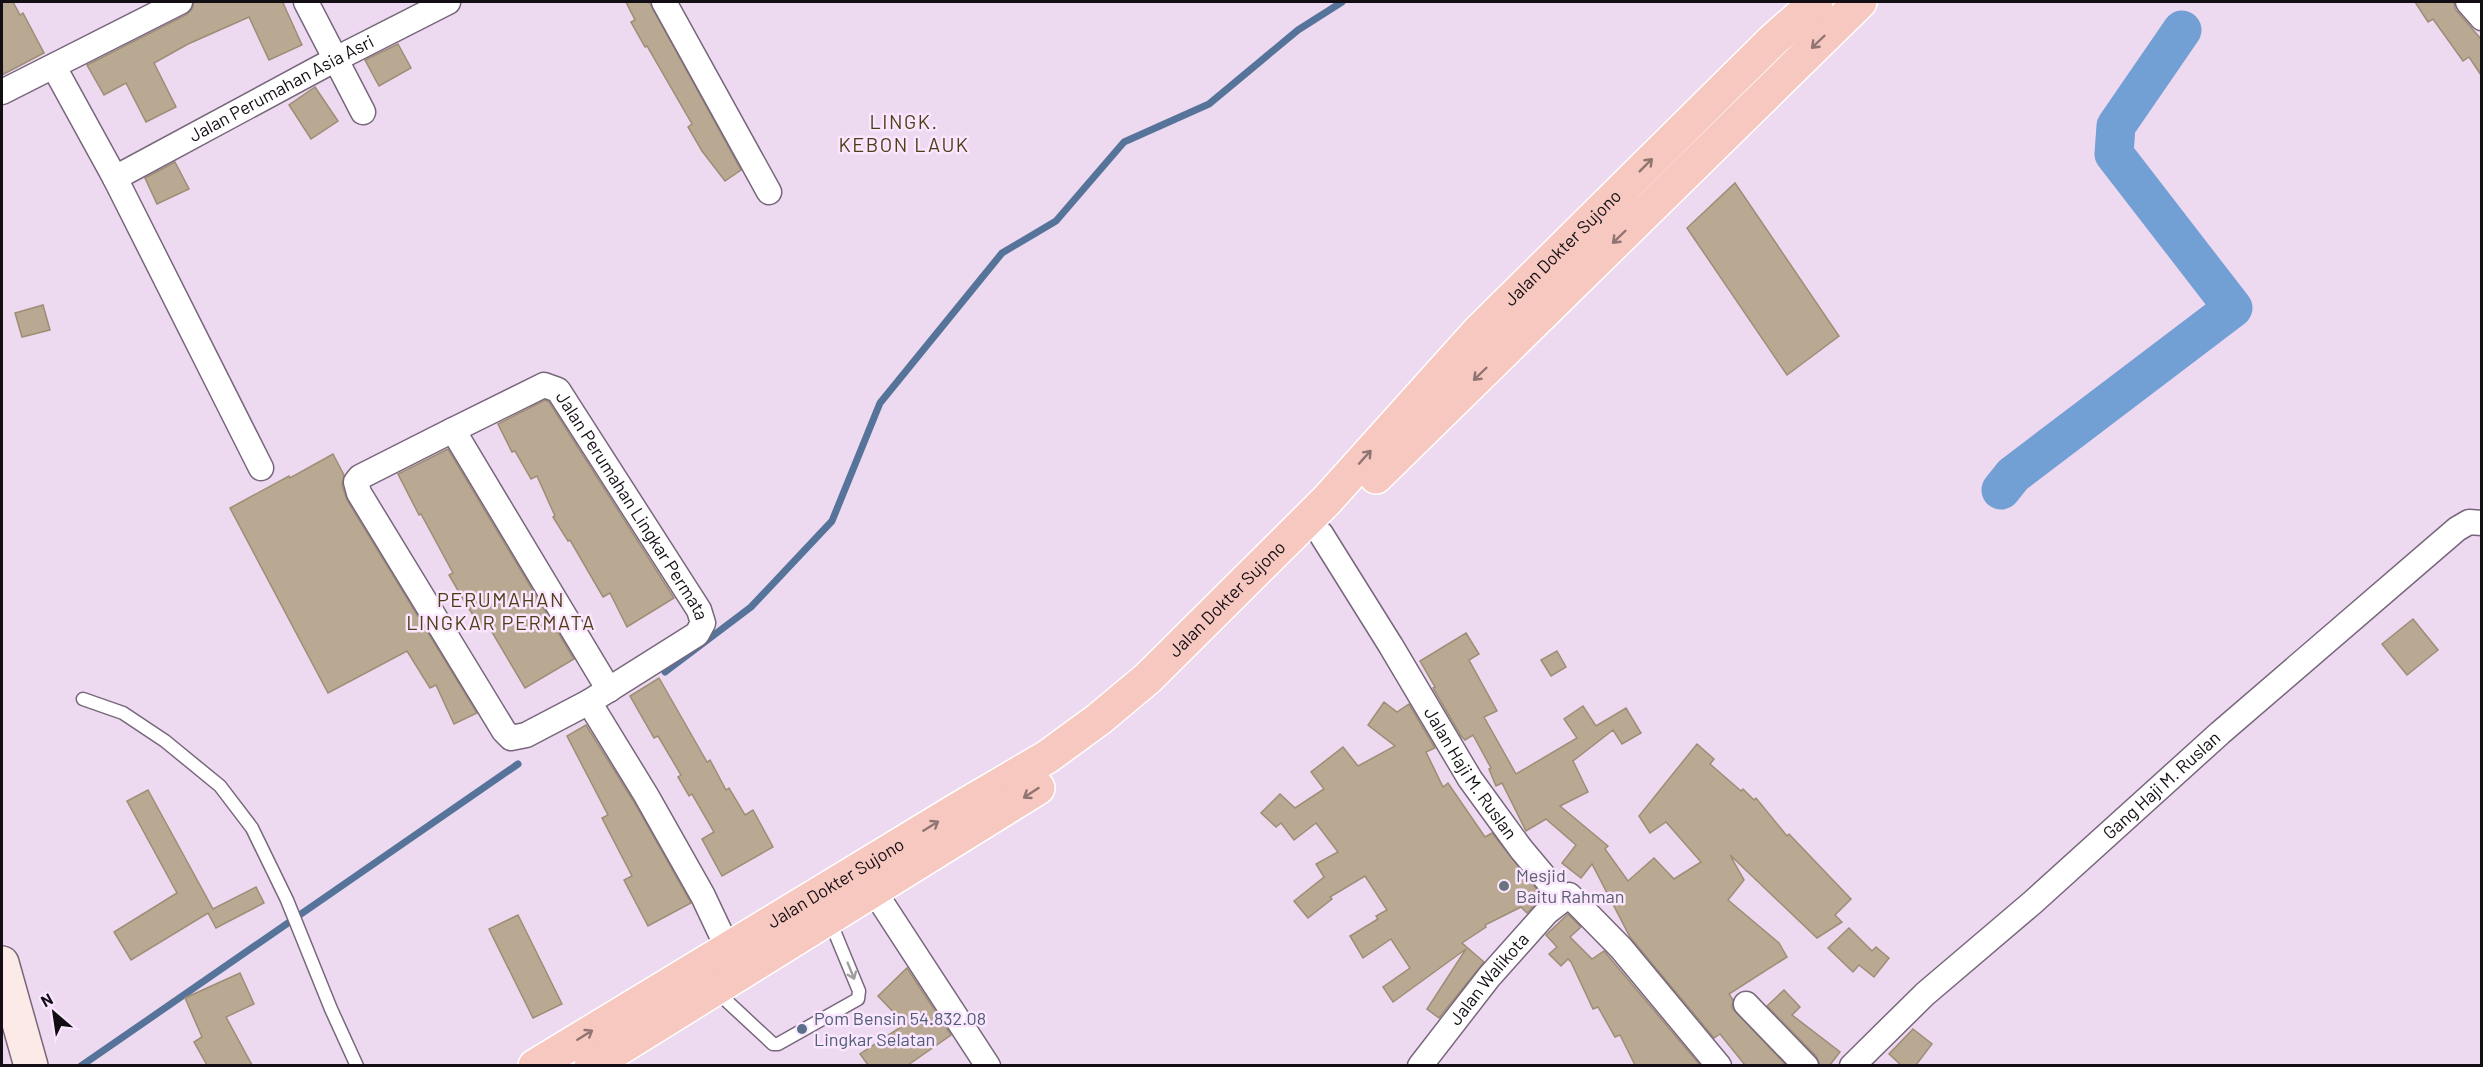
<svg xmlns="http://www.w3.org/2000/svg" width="2483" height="1067" font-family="Barlow,sans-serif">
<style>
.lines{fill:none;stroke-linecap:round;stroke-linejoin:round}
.stream{stroke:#56739a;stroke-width:7}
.river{stroke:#729fd4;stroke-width:39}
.building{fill:#baa992;stroke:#9e8d76;stroke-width:1.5}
.service-casing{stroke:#78677c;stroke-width:15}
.minor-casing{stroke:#78677c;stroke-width:27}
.secondary-casing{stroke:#78677c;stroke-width:36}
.trunk-casing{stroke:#fff;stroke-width:36}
.service{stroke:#fff;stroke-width:12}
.minor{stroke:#fff;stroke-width:24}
.secondary{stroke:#fceae7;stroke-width:33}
.trunk{stroke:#f6c8bf;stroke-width:33}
.oneway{stroke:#907472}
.oneway2{stroke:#a19ea1}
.worship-dot{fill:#6b7280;stroke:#fae6fe;stroke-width:2}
.service-dot{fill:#5c6f8a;stroke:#fae6fe;stroke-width:2}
.labels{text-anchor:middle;stroke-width:5;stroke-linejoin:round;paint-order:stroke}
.street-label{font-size:18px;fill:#130d14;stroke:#fae6fe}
.worship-label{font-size:18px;fill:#5b616d;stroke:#fae6fe;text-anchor:start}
.service-label{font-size:18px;fill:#4e5e75;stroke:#fae6fe;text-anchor:start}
.neighbourhood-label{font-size:20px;letter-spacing:1.5px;fill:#4e3d15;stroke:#fae6fe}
</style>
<rect width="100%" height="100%" fill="#edd9f0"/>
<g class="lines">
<g class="stream">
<path d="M665,672L751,607L832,521L880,403L1002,253L1056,221L1124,142L1209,104L1298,30L1342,2"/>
<path d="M81,1066L518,764"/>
</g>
<path class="river" d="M2001,490L2013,475L2233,308L2114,154L2116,126L2182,30"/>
</g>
<g class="building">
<path d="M2,2H13L20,15L23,13L44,53L2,75Z"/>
<path d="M194,2H286L283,3L302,45L269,60L249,17L188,44L154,63L176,107L146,122L126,83L104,95L87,65L186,15L192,9Z"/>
<path d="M626,2H649L741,170L725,181L702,151L688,127L692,124L647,46L645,47L631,22L635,20Z"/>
<path d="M2415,2H2454L2455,9L2481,39V75L2469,57L2463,61L2433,19L2428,22Z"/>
<path d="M398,44L411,68L379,86L365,60Z"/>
<path d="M315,87L338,121L311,139L289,105Z"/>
<path d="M175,162L189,189L157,204L145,178Z"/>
<path d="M1735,183L1839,336L1787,375L1687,228Z"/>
<path d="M43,305L50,330L22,337L15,313Z"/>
<path d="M545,400L549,402L674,598L627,627L610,593L603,597L570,540L568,541L553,517L555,516L537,476L531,479L515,451L512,452L498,424Z"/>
<path d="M448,449L574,659L525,688L489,627L483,631L463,599L449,575L453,573L421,514L419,515L398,474Z"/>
<path d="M333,454L344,475L342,485L347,500L477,713L454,724L436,685L430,688L407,651L328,693L230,508L289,476L290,478Z"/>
<path d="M2413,619L2438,650L2407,675L2382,644Z"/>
<path d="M1466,633L1479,654L1469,660L1497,711L1484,717L1516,774L1577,738L1564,719L1583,706L1596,726L1626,708L1641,733L1622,744L1613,730L1573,761L1588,792L1560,806L1608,846L1605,849L1628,881L1654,858L1674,879L1701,862L1666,822L1650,833L1639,816L1697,744L1714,759L1710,764L1741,791L1743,789L1754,800L1756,798L1787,836L1789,834L1851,899L1835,915L1842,922L1817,938L1730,855L1744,880L1728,900L1779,943L1787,957L1729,994L1733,1000L1732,1008L1786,1065H1745L1720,1034L1714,1038L1630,937L1592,864L1581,878L1562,863L1576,845L1546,819L1526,831L1502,783L1496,786L1489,769L1491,768L1473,735L1465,740L1461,736L1433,688L1435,687L1420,661Z"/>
<path d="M1557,651L1566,667L1551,676L1541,660Z"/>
<path d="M659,678L707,762L710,760L726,790L729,788L745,815L753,810L773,847L722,876L702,839L714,832L692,794L689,796L678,777L681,775L658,736L654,738L630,696Z"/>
<path d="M1384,702L1397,712L1409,704L1435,748L1426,752L1443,787L1448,783L1485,837L1492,833L1543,897L1527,913L1521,907L1485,925L1486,927L1462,943L1484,962L1439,1018L1427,1009L1466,949L1393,1002L1383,987L1410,968L1391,939L1363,958L1350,936L1378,919L1376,916L1387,910L1365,876L1330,897L1332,899L1308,918L1294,901L1324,877L1316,864L1338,852L1316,823L1294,840L1281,823L1276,827L1261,813L1280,794L1295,808L1324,789L1311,772L1343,747L1358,766L1395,746L1368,725Z"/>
<path d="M586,725L634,802L691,903L648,926L624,880L632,876L602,818L608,815L567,736Z"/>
<path d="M148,790L213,909L256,887L264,903L216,928L208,913L131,960L114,932L177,893L127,801Z"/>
<path d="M1568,914L1581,927L1570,937L1592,959L1604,951L1700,1065H1635L1620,1035L1615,1037L1598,1007L1593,1009L1571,962L1568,959L1561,966L1549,954L1557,947L1546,935Z"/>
<path d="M518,915L562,1004L533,1018L489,929Z"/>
<path d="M1849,928L1872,951L1876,947L1889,958L1874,977L1859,965L1853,972L1828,948Z"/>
<path d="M907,968L951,1035L908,1065H868L860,1054L905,1024L878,996Z"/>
<path d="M240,973L254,1004L226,1017L252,1065H207L194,1042L202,1037L185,998Z"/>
<path d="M1784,990L1800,1007L1792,1015L1840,1052L1830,1065H1820L1816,1056L1767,1006Z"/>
<path d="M1913,1029L1932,1044L1916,1065H1901L1889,1054Z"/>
</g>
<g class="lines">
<defs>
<g id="service">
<path d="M83,699L123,713L165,741L220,786L252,828L287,900L331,1009L357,1066"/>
<path d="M716,991L773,1044H778L858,999L859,991L830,921"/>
</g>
<g id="minor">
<path d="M306,2L363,112"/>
<path d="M664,2L769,192"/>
<path d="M2468,2L2482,18"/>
<path d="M54,67L115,178L261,468"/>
<path d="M2,92L180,2"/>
<path id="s1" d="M115,178L334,60L448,2"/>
<path id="s2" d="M453,430L544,385L558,390L699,610L703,623L697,634L589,702L646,795L703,896L728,949"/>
<path id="s3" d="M1321,534L1391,646L1470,779L1521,849L1563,899"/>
<path d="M589,702L526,735L511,738L504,731L359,493L356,482L360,477L453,430L609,690"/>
<path d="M874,891L988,1066"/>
<path d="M1746,1004L1806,1066"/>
<path id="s4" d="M1420,1066L1489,977L1547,912L1569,895L1621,948L1719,1066"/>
<path id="s5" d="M1852,1066L1925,994L2032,903L2220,733L2457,529L2469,522L2482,523"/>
</g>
<path id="secondary" d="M2,963L31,1066"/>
<g id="trunk">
<path d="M1376,477L1860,2"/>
<path id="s6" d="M535,1066L960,808L1047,757L1099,719L1148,678L1327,500L1478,332L1772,41L1816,2"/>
<path d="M591,1066L1038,788"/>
</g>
</defs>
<use href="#service" class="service-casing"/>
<use href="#minor" class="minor-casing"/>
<use href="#secondary" class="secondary-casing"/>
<use href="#trunk" class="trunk-casing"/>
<use href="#service" class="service"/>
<use href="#minor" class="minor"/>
<use href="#secondary" class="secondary"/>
<use href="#trunk" class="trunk"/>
</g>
<defs><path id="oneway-shaft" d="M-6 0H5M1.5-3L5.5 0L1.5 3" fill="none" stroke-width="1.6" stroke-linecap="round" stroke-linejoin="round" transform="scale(1.5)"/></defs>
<g class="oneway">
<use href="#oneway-shaft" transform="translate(1818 42) rotate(136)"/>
<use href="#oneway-shaft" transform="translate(1646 165) rotate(-45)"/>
<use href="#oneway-shaft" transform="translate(1619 237) rotate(136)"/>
<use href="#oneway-shaft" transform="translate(1480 374) rotate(136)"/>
<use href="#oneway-shaft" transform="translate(1365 457) rotate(-48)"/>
<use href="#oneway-shaft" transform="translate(1031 793) rotate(147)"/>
<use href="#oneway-shaft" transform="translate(931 826) rotate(-32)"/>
<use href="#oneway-shaft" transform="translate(585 1035) rotate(-32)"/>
</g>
<use class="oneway2" href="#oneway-shaft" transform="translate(851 971) rotate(68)"/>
<circle class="worship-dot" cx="1504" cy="886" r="6"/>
<circle class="service-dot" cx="802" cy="1029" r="6"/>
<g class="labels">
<g class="street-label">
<text dy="6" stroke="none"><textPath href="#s1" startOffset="189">Jalan Perumahan Asia Asri</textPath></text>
<text dy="6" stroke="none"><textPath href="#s6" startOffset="1324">Jalan Dokter Sujono</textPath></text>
<text dy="6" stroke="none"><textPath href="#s2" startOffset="254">Jalan Perumahan Lingkar Permata</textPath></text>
<text dy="6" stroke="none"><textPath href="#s6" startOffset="838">Jalan Dokter Sujono</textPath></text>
<text dy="6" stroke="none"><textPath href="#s3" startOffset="282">Jalan Haji M. Ruslan</textPath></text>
<text dy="6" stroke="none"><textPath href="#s5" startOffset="418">Gang Haji M. Ruslan</textPath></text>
<text dy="6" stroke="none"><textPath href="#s6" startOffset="352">Jalan Dokter Sujono</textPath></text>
<text dy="6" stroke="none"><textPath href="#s4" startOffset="111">Jalan Walikota</textPath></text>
</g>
<g class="worship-label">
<text x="1516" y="882">Mesjid<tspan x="1516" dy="21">Baitu Rahman</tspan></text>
</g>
<g class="service-label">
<text x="814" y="1025">Pom Bensin 54.832.08<tspan x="814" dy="21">Lingkar Selatan</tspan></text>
</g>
<g class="neighbourhood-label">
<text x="904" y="129">LINGK.<tspan x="904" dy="23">KEBON LAUK</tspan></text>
<text x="501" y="607">PERUMAHAN<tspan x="501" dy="23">LINGKAR PERMATA</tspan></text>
</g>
</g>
<rect width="2483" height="1067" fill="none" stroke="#130d14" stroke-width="6"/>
<g transform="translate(54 1013) rotate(331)" stroke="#fae6fe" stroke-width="4.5" paint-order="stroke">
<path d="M0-4.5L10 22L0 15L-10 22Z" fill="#130d14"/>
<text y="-9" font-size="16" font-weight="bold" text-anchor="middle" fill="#130d14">N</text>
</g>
</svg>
